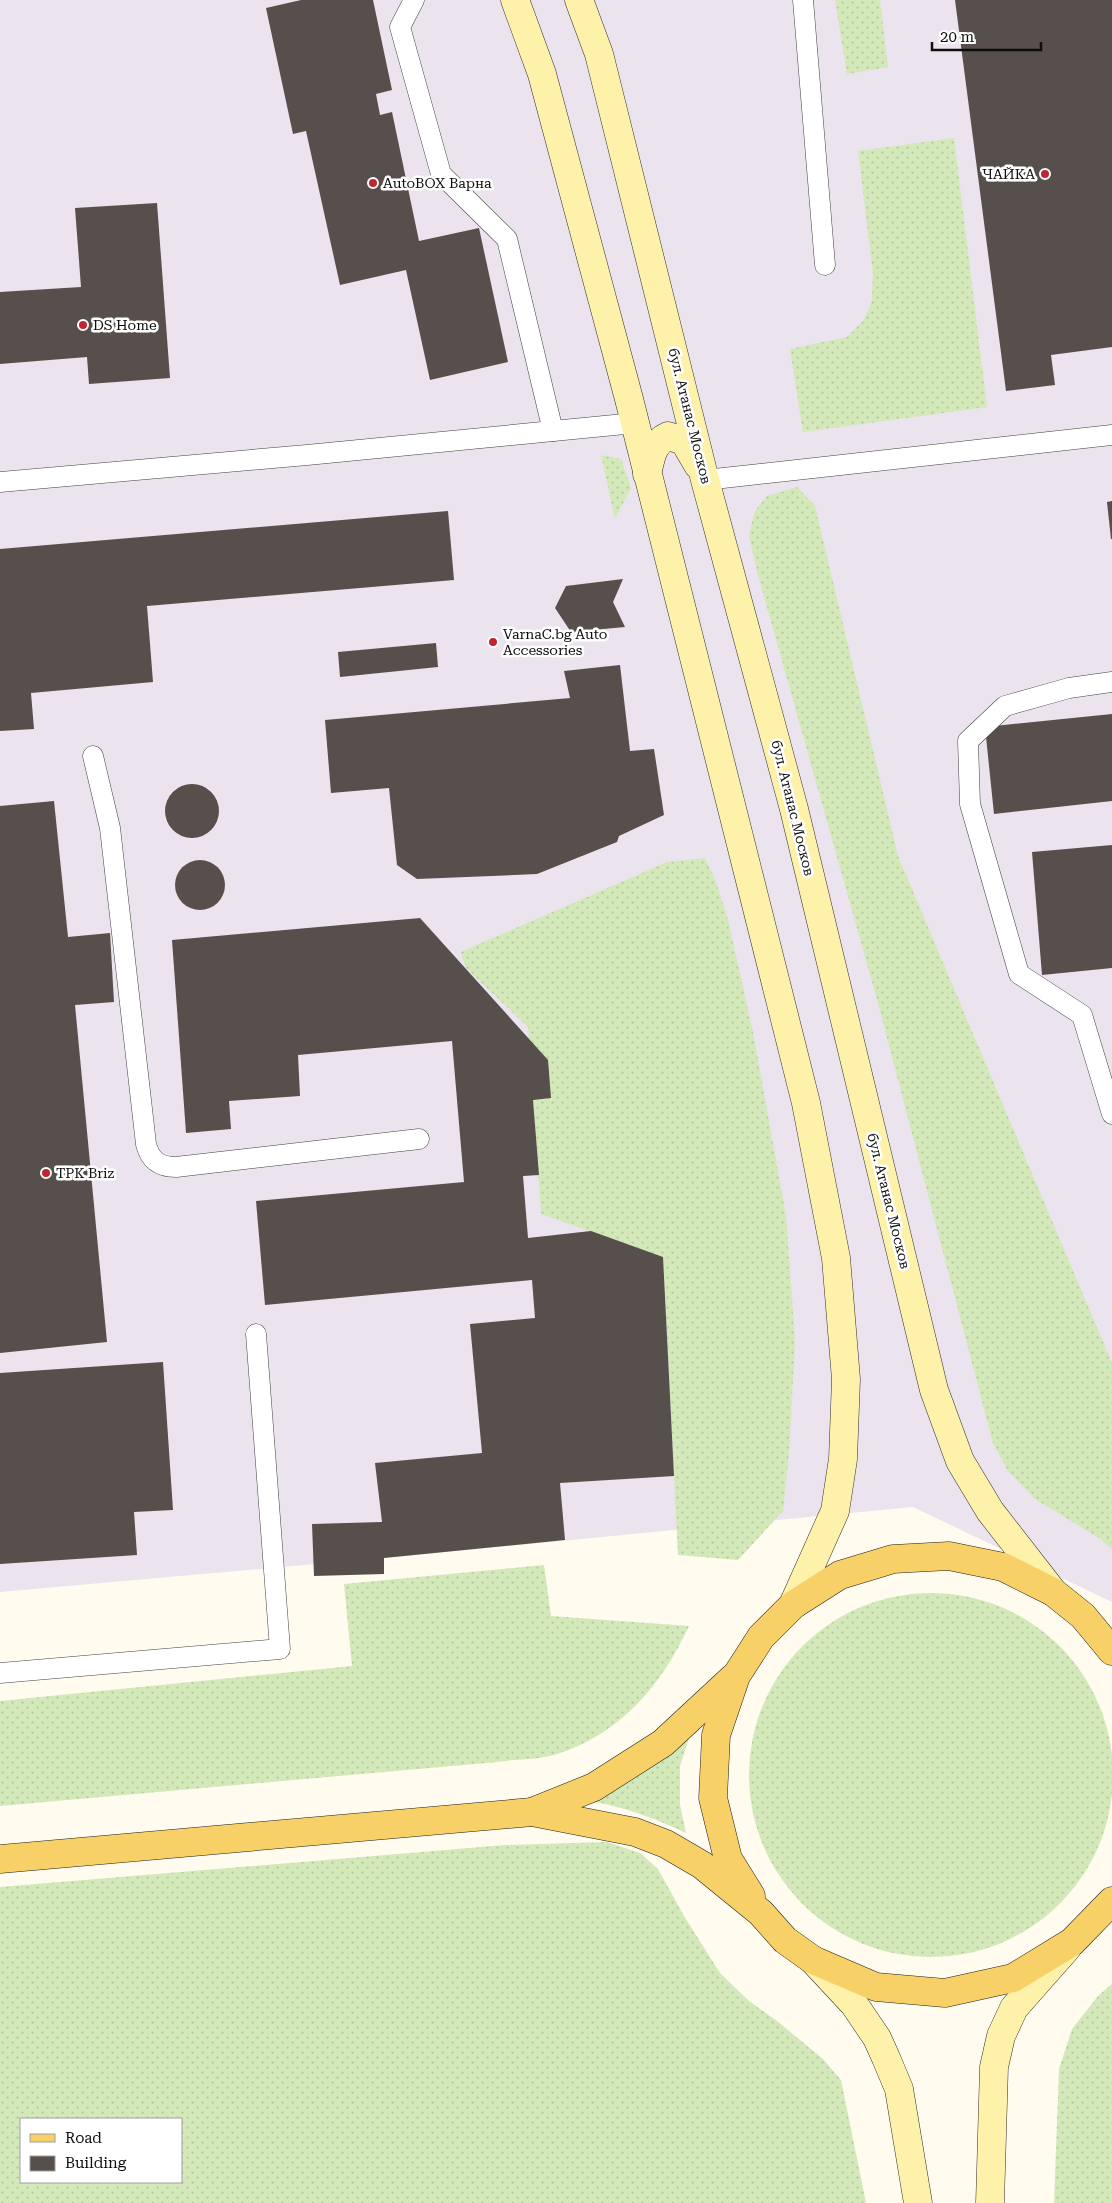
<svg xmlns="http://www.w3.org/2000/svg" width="1112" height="2203" font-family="'Roboto Serif',serif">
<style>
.industrial{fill:#ebe3ed}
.grass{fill:url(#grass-dots);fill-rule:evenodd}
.building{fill:#574f4b}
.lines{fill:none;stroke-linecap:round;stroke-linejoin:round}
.service-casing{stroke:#414141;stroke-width:21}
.secondary-casing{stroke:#303030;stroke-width:29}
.primary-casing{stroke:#1f1f1f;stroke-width:29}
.service{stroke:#fff;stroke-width:20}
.secondary{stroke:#fef2ab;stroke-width:28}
.primary{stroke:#f7d068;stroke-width:28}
.poi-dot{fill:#bd2733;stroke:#fff;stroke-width:2}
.labels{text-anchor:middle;stroke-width:5;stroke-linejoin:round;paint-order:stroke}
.poi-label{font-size:14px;fill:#0e0e0e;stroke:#fff;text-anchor:start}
.street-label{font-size:14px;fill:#0e0e0e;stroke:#fff}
</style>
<defs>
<pattern id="grass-dots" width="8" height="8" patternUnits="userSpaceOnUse" patternTransform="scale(1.25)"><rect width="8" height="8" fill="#d3e9b9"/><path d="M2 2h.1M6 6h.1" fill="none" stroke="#b4c79e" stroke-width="1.8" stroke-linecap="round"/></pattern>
</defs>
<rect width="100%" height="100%" fill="#fffbef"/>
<path class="industrial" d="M0,0H1112V1602L913,1507L384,1558L0,1592Z"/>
<g class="grass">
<path d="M835,0H880L888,67L847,74Z"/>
<path d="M954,138L987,407L803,432L790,349L847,337L864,320L872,301L873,273L858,151Z"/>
<path d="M601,455L621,459L631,488L615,519Z"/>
<path d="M797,487L815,506L898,856L1112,1363V1549L1099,1538L1035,1499L1008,1471L993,1443L876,996L758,575L749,535L755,511L767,496Z"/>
<path d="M705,858L715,879L728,920L754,1037L786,1216L795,1342L789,1452L783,1511L738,1560L678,1555L663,1257L541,1214L528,1027L466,968L461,952L667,862Z"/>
<path d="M544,1565L551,1616L689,1626C661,1686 620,1735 554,1755C536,1760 515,1759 497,1762L0,1806V1701L352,1666L344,1584Z"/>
<circle cx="931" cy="1775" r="182"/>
<path d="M690,1735L680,1766V1805L686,1833C654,1818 625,1807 590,1801Z"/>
<path d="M607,1842L640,1853L658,1869L684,1916L720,1973L749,2001L777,2021L823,2059L841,2080L866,2203H0V1887L505,1845ZM21,2119H181V2182H21Z"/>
<path d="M1112,1984V2203H1054L1059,2069L1072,2029L1098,1996Z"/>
</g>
<g class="building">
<path d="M301,0H373L392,90L376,94L380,115L392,112L419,241L479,228L508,362L430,380L406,270L340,285L306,131L293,134L266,8Z"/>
<path d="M955,0H1112V347L1051,355L1055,385L1006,391Z"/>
<path d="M157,203L170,378L89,384L87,357L0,364V292L81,287L75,208Z"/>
<path d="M1112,501V539H1111L1107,502Z"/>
<path d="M448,511L454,580L147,606L153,682L31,693L34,729L0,731V549Z"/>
<path d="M623,579L613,602L625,627L571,632L555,608L566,586Z"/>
<path d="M436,643L438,667L340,677L338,652Z"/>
<path d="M620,665L630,751L654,749L664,815L619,836L617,842L537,874L417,879L397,865L389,788L331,793L325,720L570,698L564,671Z"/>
<path d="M1112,714V801L994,814L985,727Z"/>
<circle cx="192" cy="811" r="27"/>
<path d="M54,801L68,937L110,933L114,1002L75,1005L107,1342L0,1353V806Z"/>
<path d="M1112,845V968L1042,975L1032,852Z"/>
<circle cx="200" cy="885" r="25"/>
<path d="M420,918L548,1060L551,1098L533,1100L539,1175L523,1176L528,1238L591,1231L663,1257L674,1476L560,1483L565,1540L384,1558V1574L314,1576L312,1524L382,1522L375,1463L482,1453L470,1324L535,1318L532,1280L265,1305L256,1201L464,1182L452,1041L298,1055L300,1096L229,1101L231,1129L186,1133L172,940Z"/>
<path d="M163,1362L173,1510L134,1512L137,1555L0,1564V1373Z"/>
</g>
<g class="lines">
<defs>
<g id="service">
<path d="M414,0L400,27L441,174L507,239L553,431"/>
<path d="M803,0L825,265"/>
<path d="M705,480L1112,435"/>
<path d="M0,482L307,455L635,423"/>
<path d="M1112,682L1069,688L1005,706L968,741L970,804L1019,974L1082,1015L1112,1114"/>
<path d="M93,756L110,828L146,1144C150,1160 159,1167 176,1167L419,1139"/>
<path d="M0,1673L280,1649L256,1334"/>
</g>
<g id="secondary">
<path d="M515,0L542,74L629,399L806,1103L836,1258L846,1379L843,1459L835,1511L793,1605"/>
<path d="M579,0L599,54L705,480L794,809L934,1390L960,1461L990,1511L1053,1592"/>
<path d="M647,474C651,458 652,443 668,436L684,441L698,465"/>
<path d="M813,1960L854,2004L877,2038L886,2058L899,2089L918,2203"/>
<path d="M990,2203L994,2067L1001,2036L1014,2008L1067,1948"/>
</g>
<g id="primary">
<path d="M532,1812L594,1787L663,1743L733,1678"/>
<path d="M0,1859L532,1812L635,1832L666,1844L702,1865L761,1913L785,1940L813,1960L876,1987L945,1993L1013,1978L1072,1942L1112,1901"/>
<path d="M751,1896L728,1859L713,1798L716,1735L736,1676L761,1637L793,1605L840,1575L893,1559L949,1556L1003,1567L1053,1592L1083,1616L1112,1651"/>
</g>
</defs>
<use href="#service" class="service-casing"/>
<use href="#secondary" class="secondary-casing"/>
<use href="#primary" class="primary-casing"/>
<use href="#service" class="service"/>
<use href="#secondary" class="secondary"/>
<use href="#primary" class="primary"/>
</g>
<g class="poi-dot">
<circle cx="1045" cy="174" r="5"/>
<circle cx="373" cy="183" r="5"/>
<circle cx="83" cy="325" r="5"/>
<circle cx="493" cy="642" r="5"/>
<circle cx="46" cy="1173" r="5"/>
</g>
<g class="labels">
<g class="poi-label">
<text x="1035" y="179" text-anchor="end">ЧАЙКА</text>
<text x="383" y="188">AutoBOX Варна</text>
<text x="93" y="330">DS Home</text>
<text x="503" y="639">VarnaC.bg Auto<tspan x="503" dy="16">Accessories</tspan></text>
<text x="56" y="1178">TPK Briz</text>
</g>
<g class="street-label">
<text transform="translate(690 416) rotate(76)" y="5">бул. Атанас Москов</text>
<text transform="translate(793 808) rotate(76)" y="5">бул. Атанас Москов</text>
<text transform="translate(889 1201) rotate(76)" y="5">бул. Атанас Москов</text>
</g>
</g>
<rect x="20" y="2118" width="162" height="65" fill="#ffffff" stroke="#9f9f9f"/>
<rect x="30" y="2134" width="25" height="8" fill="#f7d068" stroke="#9f9f9f"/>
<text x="65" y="2143" font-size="15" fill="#0e0e0e">Road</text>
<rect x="30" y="2156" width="25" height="15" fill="#574f4b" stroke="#9f9f9f"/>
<text x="65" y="2168" font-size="15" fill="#0e0e0e">Building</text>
<path d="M932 42v8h109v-8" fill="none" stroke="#0e0e0e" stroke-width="2.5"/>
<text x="940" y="42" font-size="15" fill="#0e0e0e" stroke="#ffffff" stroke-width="4" paint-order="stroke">20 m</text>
</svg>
